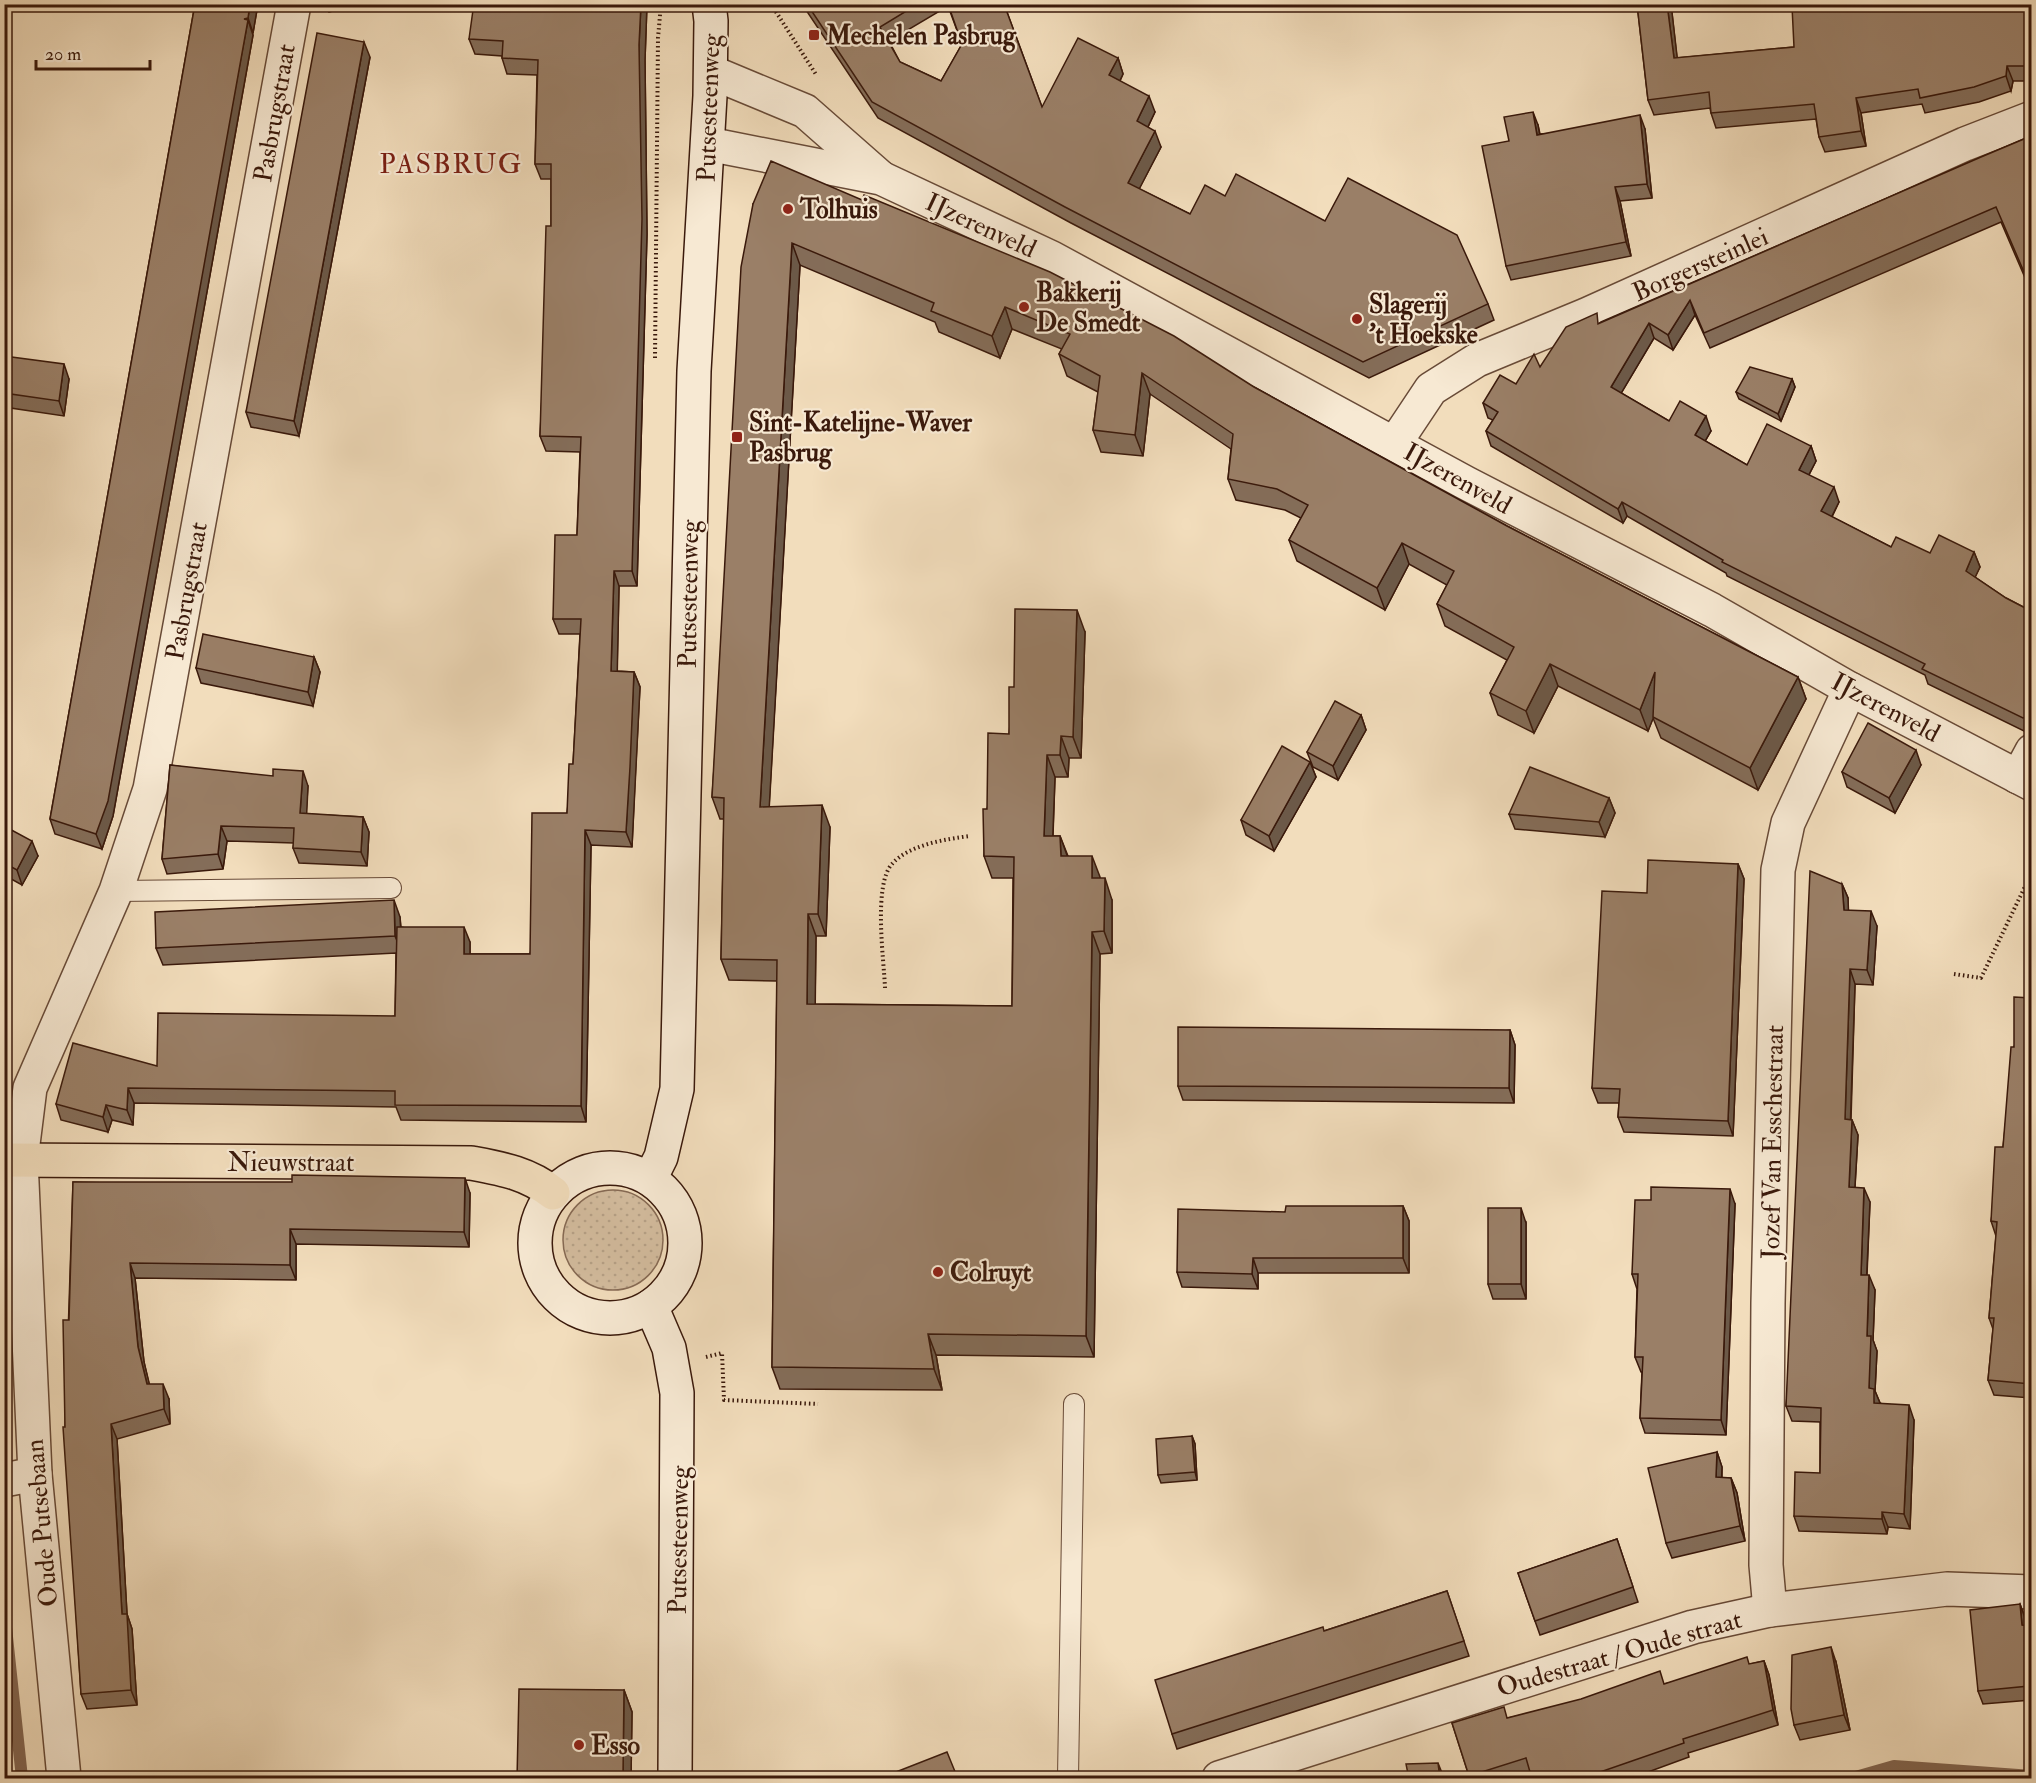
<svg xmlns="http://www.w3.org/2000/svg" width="2036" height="1783" font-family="'IM FELL Double Pica',serif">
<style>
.grass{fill:url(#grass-dots);stroke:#866a54;stroke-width:1.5}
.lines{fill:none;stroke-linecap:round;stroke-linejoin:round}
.stream{stroke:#836651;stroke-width:12}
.service-casing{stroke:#684a37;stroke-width:22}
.minor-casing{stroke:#684a37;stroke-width:36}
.tertiary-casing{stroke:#684a37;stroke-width:36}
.secondary-casing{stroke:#3a190b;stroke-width:36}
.primary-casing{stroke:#3a190b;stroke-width:36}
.path{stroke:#3a190b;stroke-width:4;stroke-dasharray:1.5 3;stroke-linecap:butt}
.service{stroke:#f7e9d3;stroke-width:20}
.minor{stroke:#f7e9d3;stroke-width:33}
.tertiary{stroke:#f7e9d3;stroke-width:33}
.secondary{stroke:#f7e9d3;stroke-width:33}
.primary{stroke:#f2ddbc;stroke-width:33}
.wall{fill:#846d59;stroke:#3a190b;stroke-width:1.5;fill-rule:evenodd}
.shaded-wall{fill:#6c5948;stroke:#3a190b;stroke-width:1.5}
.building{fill:#9a7f67;stroke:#3a190b;stroke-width:1.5}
.poi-dot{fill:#8f2418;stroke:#f7e9d3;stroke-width:2}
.labels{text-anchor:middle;stroke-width:4.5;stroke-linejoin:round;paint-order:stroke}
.poi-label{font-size:26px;font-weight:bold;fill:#3a190b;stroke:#f7e9d3;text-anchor:start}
.street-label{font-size:26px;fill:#3a190b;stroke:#f7e9d3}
.quarter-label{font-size:28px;letter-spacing:1.5px;fill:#7a1f14;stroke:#f7e9d3}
</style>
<defs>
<pattern id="grass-dots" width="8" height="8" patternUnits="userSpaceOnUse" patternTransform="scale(1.5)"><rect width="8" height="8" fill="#d3bc9e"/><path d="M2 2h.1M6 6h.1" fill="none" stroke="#b6a187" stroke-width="1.8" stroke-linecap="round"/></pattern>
</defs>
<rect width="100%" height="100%" fill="#f2ddbc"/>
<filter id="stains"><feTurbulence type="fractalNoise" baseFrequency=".00333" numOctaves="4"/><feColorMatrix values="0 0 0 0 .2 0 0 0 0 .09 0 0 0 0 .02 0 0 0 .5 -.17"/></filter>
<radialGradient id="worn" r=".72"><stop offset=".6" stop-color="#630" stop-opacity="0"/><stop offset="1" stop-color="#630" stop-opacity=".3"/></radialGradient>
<g class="grass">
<circle cx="613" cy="1240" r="50"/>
<path d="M1892,1774L1989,1778H1878Z"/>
</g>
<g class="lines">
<g class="stream">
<path d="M4,7L5,4"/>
<path d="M4,1609L22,1778"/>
<path d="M1852,1778L1894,1766L2032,1776"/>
</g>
<defs>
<g id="service">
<path d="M116,891L391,888"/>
<path d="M1068,1778L1074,1404"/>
</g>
<g id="minor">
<path d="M2018,777L2032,751"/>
<path d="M4,1480L35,1474"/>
<path d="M1770,1610L1766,1565L1768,1303L1778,870L1788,823L1850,689"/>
<path d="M64,1778L35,1474L21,1160L30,1088L116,891L150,789L294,4"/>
<path d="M1219,1778L1693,1627L1770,1610L1947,1589L2032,1592"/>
</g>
<g id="tertiary">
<path d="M711,72L805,111L880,177"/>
<path d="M708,144L881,178L1052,258L1466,483L1712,610L1850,689L2032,784"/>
<path d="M1395,443L1431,389L1477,360L1586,315L1965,144L2032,118"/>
</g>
<g id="secondary">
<circle cx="610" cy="1243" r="75"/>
<path d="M650,1179L661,1157L677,1089L694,371L710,96L711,21L709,4"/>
<path d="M651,1306L669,1348L677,1393L675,1778"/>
</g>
<path id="primary" d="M4,1160L471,1163C503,1169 527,1173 553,1193"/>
</defs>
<use href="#service" class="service-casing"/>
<use href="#minor" class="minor-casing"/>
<use href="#tertiary" class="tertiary-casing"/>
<use href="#secondary" class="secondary-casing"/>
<use href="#primary" class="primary-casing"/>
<g class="path">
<path d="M771,4L817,76"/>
<path d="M655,358L658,38L661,4"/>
<path d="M1954,974L1981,978L2032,872"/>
<path d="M885,988C884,960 873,885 892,864C908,845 946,839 970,836"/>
<path d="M706,1357L722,1353L724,1400L818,1404"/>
</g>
<use href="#service" class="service"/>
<use href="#minor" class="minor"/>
<use href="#tertiary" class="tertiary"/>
<use href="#secondary" class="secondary"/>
<use href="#primary" class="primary"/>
</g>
<g class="wall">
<path d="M195,4H258L253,33H252L253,35L113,816L102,849L55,834L50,819Z"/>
<path d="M327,4H358L329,12Z"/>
<path d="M499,4H647L645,60L647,234L637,586H619L617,671L634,672L640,687L635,782L632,847L591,845L586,1122L401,1120L396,1107L134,1103L133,1125L112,1120L108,1132L61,1120L56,1104L157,1066L395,1016L396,953L163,965L156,948L400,917L401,927L470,942V954H530L567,813L573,764L580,634H559L553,619L577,535L580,452L546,451L540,436L551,226V179H541L535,164L537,75L507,74L502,58V56L475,54L469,39L499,11Z"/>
<path d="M802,4H1004L1042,107L1118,58L1123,74L1120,81L1155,112L1148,127L1161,147L1139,189L1190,214L1225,196L1325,221L1488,304L1494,320L1369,378L1071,223L878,118ZM948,6L962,44L941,81L900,62L889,41Z"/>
<path d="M1637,4H1671L1677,58L1794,47L1811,7L2031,4V81H2013L2011,91L1979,102L1925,113L1922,104L1861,113L1866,146L1825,152L1819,137L1816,119L1716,128L1711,113L1710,108L1654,115L1648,100Z"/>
<path d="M370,57L299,436L251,427L246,412Z"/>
<path d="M1538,125L1540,134L1645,129L1652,198L1620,201L1631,256L1511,280L1506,266L1509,141Z"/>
<path d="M2031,136V286L2029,287L2001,222L1710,348L1695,315L1673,350L1654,338L1621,393L1669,421L1711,431L1705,441L1747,465L1811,446L1816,461L1809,475L1839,502L1832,517L1891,547L1930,553L1974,552L1980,567L1975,577L2006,598L2031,611V732L2028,733L1928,684L1925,675L1727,576L1726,573L1627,516L1623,523L1491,446L1486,431L1493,420L1488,418L1483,403L1516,384L1601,322Z"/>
<path d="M753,204L1254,387L1507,526L1798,677L1806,699L1758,790L1661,738L1653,718L1648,731L1558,686L1534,733L1498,715L1490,693L1507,660L1445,626L1437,604L1447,585L1409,564L1385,610L1297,561L1289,540L1301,518L1285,510L1236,500L1228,479L1231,449L1150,394L1143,456L1101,452L1093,430L1098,392L1067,376L1059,354L1062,349L1012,329L1000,358L939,332L935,322L800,265L769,807L830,827L826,936H816L815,1004L1012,1006L1013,878H992L984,856L987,809L1009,734L1014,687L1085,632L1081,758H1069L1068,777H1055L1053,836H1060L1068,856L1100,878L1112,900V953L1100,954L1094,1357L936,1355L942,1390L780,1389L772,1367L777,981L729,980L721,959L724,819H720L712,797Z"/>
<path d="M4,356L69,379L64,416L4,407Z"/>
<path d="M1792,379L1795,387L1781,421L1739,399L1736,392Z"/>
<path d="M314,657L320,672L313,706L201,683L196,668Z"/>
<path d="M1361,715L1366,730L1338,780L1313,767L1307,752Z"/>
<path d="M1310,762L1316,777L1274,851L1246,835L1241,820Z"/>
<path d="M170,765L308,786L306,814L363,817L369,832L367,866L299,863L293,848L294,843L227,841L223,869L167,874L162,859Z"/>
<path d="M1921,765L1895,813L1847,787L1842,772Z"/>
<path d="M1609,798L1615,813L1605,837L1515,829L1509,814Z"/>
<path d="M4,826L38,856L22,885L4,875Z"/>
<path d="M1738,864L1744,879L1733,1136L1624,1132L1618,1117L1619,1103H1598L1592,1088L1647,893Z"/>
<path d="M1842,884L1848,898V910L1877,926L1873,985L1855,984L1851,1120H1852L1858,1135L1855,1187L1870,1202L1867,1275L1875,1290L1873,1340L1877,1351L1875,1391L1880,1403L1914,1420L1910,1529L1888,1527L1887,1534L1799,1531L1794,1516L1820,1473V1422L1792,1421L1786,1406Z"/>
<path d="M2031,998V1398L1994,1395L1988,1380L1993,1329L1989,1318L1996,1236L1991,1221L2003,1147L2014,1047Z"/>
<path d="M1510,1030L1515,1045L1514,1103L1183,1100L1178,1086Z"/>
<path d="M73,1182L470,1193L469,1247L296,1244V1280L135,1278L144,1362L149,1384L169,1399L170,1424L117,1439L127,1614L132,1629L137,1705L87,1709L81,1694L65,1427Z"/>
<path d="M1735,1204L1726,1435L1645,1433L1640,1418L1642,1372H1641L1635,1357L1637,1289L1632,1274Z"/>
<path d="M1403,1206L1409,1221V1273H1258V1289L1182,1287L1177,1272L1285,1212Z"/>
<path d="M1526,1223V1299H1493L1488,1284Z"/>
<path d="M1192,1436L1195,1444L1197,1480L1161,1483L1158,1475Z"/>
<path d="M1717,1452L1722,1467V1478H1731L1737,1493L1745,1541L1672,1558L1666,1543Z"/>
<path d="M2031,1484V1547L2028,1538Z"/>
<path d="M1617,1539L1638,1602L1540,1635L1518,1573Z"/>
<path d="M1447,1591L1469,1656L1177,1749L1172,1734L1324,1631Z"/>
<path d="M2020,1604L2025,1618L2026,1625L2031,1626V1700L1983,1704L1978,1691Z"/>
<path d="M1764,1661L1769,1675L1778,1725L1688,1753L1689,1757L1629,1779H1532L1530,1773L1512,1779H1470L1452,1723L1508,1718L1664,1684Z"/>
<path d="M1836,1662L1850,1730L1800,1740L1794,1725Z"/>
<path d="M624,1690L632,1712L631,1779H517Z"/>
</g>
<g class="shaded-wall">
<path d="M250,4H258L253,33L248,18Z"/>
<path d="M641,4H647L645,60L647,234L637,586L632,571L639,45Z"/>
<path d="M1667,4H1671L1679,73L1674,58Z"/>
<path d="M248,20L253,35L113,816L102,849L96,834Z"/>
<path d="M364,42L370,57L299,436L294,421Z"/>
<path d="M1118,58L1123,74L1115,91L1109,75Z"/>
<path d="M2025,59L2031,74V80L2026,66Z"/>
<path d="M2007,66L2013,81L2011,91L2006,76Z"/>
<path d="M1149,96L1155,112L1143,137L1137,121Z"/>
<path d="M1856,98L1861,113L1866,146L1861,131Z"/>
<path d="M1533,112L1538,125L1542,149L1537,135Z"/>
<path d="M1640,115L1645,129L1652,198L1647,184Z"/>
<path d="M1155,131L1161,147L1134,199L1128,183Z"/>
<path d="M1615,187L1620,201L1631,256L1626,242Z"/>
<path d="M792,243L800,265L768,829L760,807Z"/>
<path d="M1690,300L1695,315L1673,350L1668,335Z"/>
<path d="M1005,307L1012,329L1000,358L992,336Z"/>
<path d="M1649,323L1654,338L1616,402L1611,387Z"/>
<path d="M64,364L69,379L64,416L59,401Z"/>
<path d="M1142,373L1150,394L1143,456L1135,435Z"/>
<path d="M1792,379L1795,387L1781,421L1778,414Z"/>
<path d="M1706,416L1711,431L1700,450L1695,435Z"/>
<path d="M1811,446L1816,461L1804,484L1799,470Z"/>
<path d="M1834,487L1839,502L1827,526L1821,511Z"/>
<path d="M1622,502L1627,516L1623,523L1618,509Z"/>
<path d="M1402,543L1409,564L1385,610L1377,588Z"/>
<path d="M1974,552L1980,567L1971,586L1966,571Z"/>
<path d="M614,571L619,586L617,686L611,671Z"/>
<path d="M1077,610L1085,632L1081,758L1073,737Z"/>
<path d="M314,657L320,672L313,706L308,692Z"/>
<path d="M1550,664L1558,686L1534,733L1526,711Z"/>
<path d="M634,672L640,687L632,847L626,832Z"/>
<path d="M1655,672L1663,694L1648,731L1640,710Z"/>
<path d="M1798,677L1806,699L1758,790L1750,768Z"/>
<path d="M1361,715L1366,730L1338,780L1333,766Z"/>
<path d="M1061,736L1069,758L1068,777L1060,755Z"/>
<path d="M1916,750L1921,765L1895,813L1889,798Z"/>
<path d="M1047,755L1055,777L1052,857L1044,836Z"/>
<path d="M1310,762L1316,777L1274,851L1269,836Z"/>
<path d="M303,771L308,786L306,828L300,813Z"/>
<path d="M1609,798L1615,813L1605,837L1599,822Z"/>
<path d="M822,805L830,827L826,936L818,914Z"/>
<path d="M363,817L369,832L367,866L361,852Z"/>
<path d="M221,826L227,841L223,869L218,854Z"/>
<path d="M585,830L591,845L586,1122L581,1106Z"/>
<path d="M1060,836L1068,858L1061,856Z"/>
<path d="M32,841L38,856L22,885L17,870Z"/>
<path d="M1092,856L1100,877V900L1092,878Z"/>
<path d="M1738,864L1744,879L1733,1136L1728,1121Z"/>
<path d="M1105,878L1112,900V953L1104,931Z"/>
<path d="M1842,884L1848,898L1849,924L1844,910Z"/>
<path d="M394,900L400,917L402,953L395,936Z"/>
<path d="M1871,911L1877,926L1873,985L1867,970Z"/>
<path d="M808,914L816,936L815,1026L807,1004Z"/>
<path d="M464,927L470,942V969L464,954Z"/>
<path d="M1092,932L1100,954L1094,1357L1086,1336Z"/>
<path d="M1850,969L1855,984L1850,1134L1845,1119Z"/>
<path d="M1510,1030L1515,1045L1514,1103L1509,1088Z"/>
<path d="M128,1088L134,1103L133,1125L127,1110Z"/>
<path d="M106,1105L112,1120L108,1132L103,1117Z"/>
<path d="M1852,1120L1858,1135L1854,1202L1849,1187Z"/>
<path d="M465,1178L470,1193L469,1247L464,1232Z"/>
<path d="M1864,1188L1870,1202L1866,1290L1861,1275Z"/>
<path d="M1730,1189L1735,1204L1726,1435L1721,1420Z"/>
<path d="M1403,1206L1409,1221V1273L1403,1258Z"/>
<path d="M1521,1208L1526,1223V1299L1521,1284Z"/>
<path d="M290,1229L296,1244V1280L290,1265Z"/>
<path d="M1253,1258L1258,1273V1289L1252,1274Z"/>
<path d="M130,1263L135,1278L144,1362L153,1399L147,1384L138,1347Z"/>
<path d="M1869,1275L1875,1290L1873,1340L1877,1351L1875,1391L1880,1403L1879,1418L1869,1388L1867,1336Z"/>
<path d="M928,1334L936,1355L942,1390L934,1369Z"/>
<path d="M163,1384L169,1399L170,1424L164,1409Z"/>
<path d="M1909,1405L1914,1420L1910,1529L1904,1514Z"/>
<path d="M111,1424L117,1439L127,1614L132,1629L137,1705L131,1690L122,1614Z"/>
<path d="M1192,1436L1195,1444L1197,1480L1195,1472Z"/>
<path d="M1717,1452L1722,1467L1721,1492L1716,1477Z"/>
<path d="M1731,1478L1737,1493L1745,1541L1740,1526Z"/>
<path d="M1882,1512L1888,1527L1887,1534L1882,1519Z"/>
<path d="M2020,1604L2025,1618L2027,1639L2022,1625Z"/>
<path d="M1831,1647L1836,1662L1850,1730L1844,1715Z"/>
<path d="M1764,1661L1769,1675L1778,1725L1773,1710Z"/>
<path d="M2027,1666L2031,1680V1694L2029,1686Z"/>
<path d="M624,1690L632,1712L631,1779H624L623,1775Z"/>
<path d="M1438,1763L1444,1778V1779H1440Z"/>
</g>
<g class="building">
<path d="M195,4H250L248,18L244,19L248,20L108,801L96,834L50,819Z"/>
<path d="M499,4H641L639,45L642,219L632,571H614L611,671L634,672L630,767L626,832L585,830L581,1106L395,1105V1091L128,1088L127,1110L106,1105L103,1117L56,1104L73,1043L157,1066L158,1013L395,1016L397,927H464V954H530L532,813H567L569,764H573L581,619H553L555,535H577L581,437L540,436L546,226H551V164H535L538,60L502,58L503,41L469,39L473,10L499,11Z"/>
<path d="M807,4H918L880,27L900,62L941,81L962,44L948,4H1004L1042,107L1078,38L1118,58L1109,75L1149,96L1137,121L1155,131L1128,183L1190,214L1205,185L1225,196L1236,174L1325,221L1348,178L1457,235L1488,304L1363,362L1065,207L872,102Z"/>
<path d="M1637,4H1667L1674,58L1794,47L1792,6L1811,7V4H2031V57L2025,59L2026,66H2007L2006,76L1974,87L1920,98L1918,89L1856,98L1861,131L1819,137L1814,104L1711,113L1709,92L1648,100Z"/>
<path d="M317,33L364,42L294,421L246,412Z"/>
<path d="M1533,112L1537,135L1640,115L1647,184L1615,187L1626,242L1506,266L1482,146L1509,141L1504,117Z"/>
<path d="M2031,136V269L2024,272L1996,207L1704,333L1690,300L1668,335L1649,323L1611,387L1669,421L1680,401L1706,416L1695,435L1747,465L1767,424L1811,446L1799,470L1834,487L1821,511L1891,547L1896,537L1930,553L1939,535L1974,552L1966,571L2006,598L2031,611V716H2030L2023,718L1922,669L1925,664L1722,562L1723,560L1622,502L1618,509L1486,431L1498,412L1483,403L1500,375L1516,384L1534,354L1540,367L1566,327L1597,313L1598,324L1981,157Z"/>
<path d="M771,161L862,200L864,195L1050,272L1174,336L1254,387L1507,526L1798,677L1750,768L1653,717L1655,672L1640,710L1550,664L1526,711L1490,693L1514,647L1437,604L1454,571L1402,543L1377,588L1289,540L1308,505L1277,489L1228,479L1233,434L1142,373L1135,435L1093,430L1100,376L1059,354L1070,334L1005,307L992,336L931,311L934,303L792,243L760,807L822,805L818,914H808L807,1004L1012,1006L1014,857L984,856L983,809H987L988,733L1009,734V687H1014L1015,609L1077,610L1073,737L1061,736L1060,755H1047L1044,836H1060L1061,856H1092V878H1105L1104,931L1092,932L1086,1336L928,1334L934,1369L772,1367L777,960L721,959L724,798L712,797L741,267L753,204Z"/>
<path d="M4,356L64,364L59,401L4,393Z"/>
<path d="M1750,367L1792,379L1778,414L1736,392Z"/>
<path d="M203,634L314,657L308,692L196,668Z"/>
<path d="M1335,701L1361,715L1333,766L1307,752Z"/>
<path d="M1868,723L1916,750L1889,798L1842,772Z"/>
<path d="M1282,746L1310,762L1269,836L1241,820Z"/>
<path d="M170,765L273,776V769L303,771L300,813L363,817L361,852L293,848L294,828L221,826L218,854L162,859Z"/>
<path d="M1530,767L1609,798L1599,822L1509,814Z"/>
<path d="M4,826L32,841L17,870L4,863Z"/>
<path d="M1648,860L1738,864L1728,1121L1618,1117L1620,1089L1592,1088L1602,891L1647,893Z"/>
<path d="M1810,871L1842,884L1844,910L1871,911L1867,970L1850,969L1845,1119L1852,1120L1849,1187L1864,1188L1861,1275H1869L1867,1336H1871L1869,1388L1874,1389V1403L1909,1405L1904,1514L1882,1512V1519L1794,1516L1795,1472L1820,1473L1821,1408L1786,1406Z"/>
<path d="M394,900L395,936L156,948L155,912Z"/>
<path d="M2014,997L2031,998V1384L1988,1380L1994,1318H1989L1997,1222L1991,1221L1995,1147H2003L2011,1047H2014Z"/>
<path d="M1178,1027L1510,1030L1509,1088L1178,1086Z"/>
<path d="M292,1175L465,1178L464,1232L290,1229V1265L130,1263L138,1347L147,1384H163L164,1409L111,1424L122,1614H127L131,1690L81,1694L63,1427H65L63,1320H69L73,1182H292Z"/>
<path d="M1651,1187L1730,1189L1721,1420L1640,1418L1643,1357H1635L1638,1274H1632L1635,1200H1651Z"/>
<path d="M1286,1206H1403V1258H1253L1252,1274L1177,1272L1178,1209L1285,1212Z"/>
<rect x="1488" y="1208" width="33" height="76"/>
<path d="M1192,1436L1195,1472L1158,1475L1156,1439Z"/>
<path d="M1717,1452L1716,1477L1731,1478L1740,1526L1666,1543L1648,1468Z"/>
<path d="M2029,1484H2031V1538H2028Z"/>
<path d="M1617,1539L1633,1587L1535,1621L1518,1573Z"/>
<path d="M1447,1591L1464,1641L1172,1734L1155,1680L1323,1627L1324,1631Z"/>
<path d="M2020,1604L2022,1625L2031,1626V1667L2027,1666L2029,1686L1978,1691L1970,1610Z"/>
<path d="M1831,1647L1844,1715L1794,1725L1791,1709L1792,1655Z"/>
<path d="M1747,1657L1749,1664L1764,1661L1773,1710L1683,1739L1684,1743L1580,1779H1532L1526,1758L1469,1776L1452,1723L1504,1707L1507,1718L1581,1699L1660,1671L1664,1684Z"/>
<path d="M519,1689L624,1690L623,1775H605V1779H517Z"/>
<path d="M947,1752L958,1779H878Z"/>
<path d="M1438,1763L1440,1779H1409L1406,1764Z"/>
</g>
<g class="poi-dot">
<rect x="808" y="29" width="12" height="12" rx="3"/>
<circle cx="788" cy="209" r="6"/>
<circle cx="1024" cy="307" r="6"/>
<circle cx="1357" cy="319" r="6"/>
<rect x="731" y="431" width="12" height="12" rx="3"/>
<circle cx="938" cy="1272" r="6"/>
<circle cx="579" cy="1745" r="6"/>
</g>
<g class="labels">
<g class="poi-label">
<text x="826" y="44">Mechelen Pasbrug</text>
<text x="800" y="218">Tolhuis</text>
<text x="1036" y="301">Bakkerij<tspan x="1036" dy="30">De Smedt</tspan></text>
<text x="1369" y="313">Slagerij<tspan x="1369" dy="30">'t Hoekske</tspan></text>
<text x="749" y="431">Sint-Katelijne-Waver<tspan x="749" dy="30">Pasbrug</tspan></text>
<text x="950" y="1281">Colruyt</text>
<text x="591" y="1754">Esso</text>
</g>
<g class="street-label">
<text transform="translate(708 108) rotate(-88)" y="9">Putsesteenweg</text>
<text transform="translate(274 113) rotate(-80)" y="9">Pasbrugstraat</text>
<text transform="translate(981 225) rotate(25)" y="9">IJzerenveld</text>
<text transform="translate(1700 264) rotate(-24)" y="9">Borgersteinlei</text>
<text transform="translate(1458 478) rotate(29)" y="9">IJzerenveld</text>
<text transform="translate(186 591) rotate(-80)" y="9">Pasbrugstraat</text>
<text transform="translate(688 594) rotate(-89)" y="9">Putsesteenweg</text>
<text transform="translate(1886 707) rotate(28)" y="9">IJzerenveld</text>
<text transform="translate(1772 1142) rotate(-89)" y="9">Jozef Van Esschestraat</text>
<text x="291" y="1171">Nieuwstraat</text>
<text transform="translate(41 1523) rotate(-95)" y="9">Oude Putsebaan</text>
<text transform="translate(678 1540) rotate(-89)" y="9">Putsesteenweg</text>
<text transform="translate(1619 1653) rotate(-16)" y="9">Oudestraat / Oude straat</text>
</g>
<g class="quarter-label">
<text x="451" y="173">PASBRUG</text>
</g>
</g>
<rect width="2036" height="1783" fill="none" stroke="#f2ddbc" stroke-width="24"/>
<rect x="6" y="6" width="2024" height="1771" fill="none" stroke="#3a190b" stroke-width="3"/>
<rect x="12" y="12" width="2012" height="1759" fill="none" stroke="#3a190b" stroke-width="1.5"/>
<path d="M36 60v9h114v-9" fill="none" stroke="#3a190b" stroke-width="3"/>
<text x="45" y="60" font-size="18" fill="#3a190b" stroke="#f7e9d3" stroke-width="4.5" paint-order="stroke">20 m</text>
<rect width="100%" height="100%" filter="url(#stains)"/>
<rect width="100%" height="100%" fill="url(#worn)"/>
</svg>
